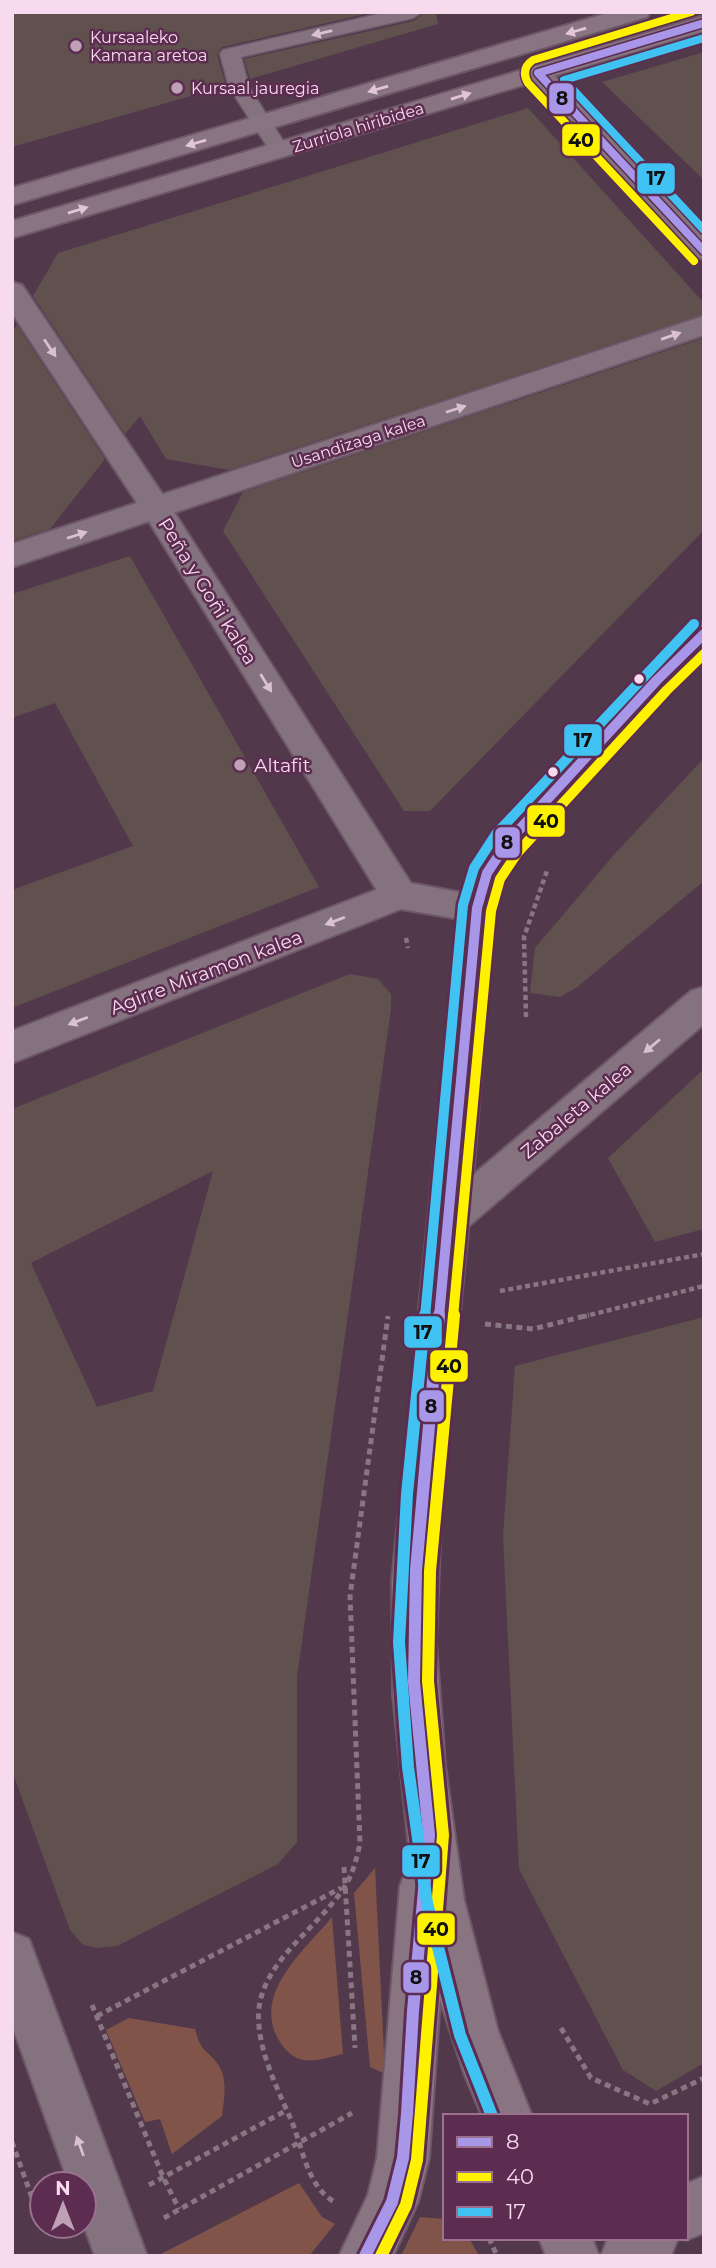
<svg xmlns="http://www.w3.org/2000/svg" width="716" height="2268" font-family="Montserrat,sans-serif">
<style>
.green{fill:#81544a}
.building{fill:#60514e;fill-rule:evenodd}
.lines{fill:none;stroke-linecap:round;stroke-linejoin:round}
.service-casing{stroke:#6d5768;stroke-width:3}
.pedestrian-casing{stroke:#6d5768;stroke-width:4}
.minor-casing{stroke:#6d5768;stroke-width:4}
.secondary-casing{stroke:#6d5768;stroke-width:4}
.path-far1{stroke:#887783;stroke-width:4.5;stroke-dasharray:5 3.5;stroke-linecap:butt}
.path{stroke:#887783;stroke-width:5;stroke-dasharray:6 4.5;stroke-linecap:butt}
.service{fill:#84737f;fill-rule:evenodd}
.pedestrian{fill:#84737f;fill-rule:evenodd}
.minor{fill:#84737f;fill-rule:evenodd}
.secondary{fill:#897482;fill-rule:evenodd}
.bus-1-far2-casing{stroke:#5c2d50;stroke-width:11}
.bus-1-far1-casing{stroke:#5c2d50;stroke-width:15}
.bus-1-casing{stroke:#5c2d50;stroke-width:18}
.bus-2-far2-casing{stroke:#5c2d50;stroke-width:11}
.bus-2-far1-casing{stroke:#5c2d50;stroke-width:15}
.bus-2-casing{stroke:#5c2d50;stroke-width:18}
.bus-3-far2-casing{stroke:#5c2d50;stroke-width:11}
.bus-3-far1-casing{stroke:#5c2d50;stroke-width:15}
.bus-3-casing{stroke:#5c2d50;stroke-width:18}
.bus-1-far2{stroke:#a897e8;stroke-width:8}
.bus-1-far1{stroke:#a897e8;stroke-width:10}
.bus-1{stroke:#a897e8;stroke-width:12}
.bus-2-far2{stroke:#fff200;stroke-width:8}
.bus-2-far1{stroke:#fff200;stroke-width:10}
.bus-2{stroke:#fff200;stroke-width:12}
.bus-3-far2{stroke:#40c2f3;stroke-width:8}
.bus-3-far1{stroke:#40c2f3;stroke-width:10}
.bus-3{stroke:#40c2f3;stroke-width:12}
.oneway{fill:#e2c6d8}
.oneway2{fill:#dbc0d2}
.poi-dot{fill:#bea1b5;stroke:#5c2d50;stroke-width:2.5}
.bus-dot{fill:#f8daee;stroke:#5c2d50;stroke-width:2.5}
.labels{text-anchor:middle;stroke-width:5;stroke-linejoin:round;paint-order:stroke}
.far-poi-label{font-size:16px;fill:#f8daee;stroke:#5c2d50;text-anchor:start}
.far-street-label{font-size:16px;fill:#f8daee;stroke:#5c2d50}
.street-label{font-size:19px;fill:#f8daee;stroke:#5c2d50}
.poi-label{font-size:19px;fill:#f8daee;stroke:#5c2d50;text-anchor:start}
.line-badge{stroke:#5c2d50;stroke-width:2.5}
.pale-badge-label{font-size:19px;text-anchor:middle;font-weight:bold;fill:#111}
</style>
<rect width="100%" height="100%" fill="#52384b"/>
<g class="green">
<path d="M375,1868L385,2074L370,2067L354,1893Z"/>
<path d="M332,1917L343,2054C317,2060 297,2069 280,2042C250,1995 304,1951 332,1917Z"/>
<path d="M129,2018L195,2029C202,2056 208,2048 219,2066C228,2080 224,2100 222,2116L172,2154L160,2119L145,2122L106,2030Z"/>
<path d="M299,2183L322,2217L335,2224L309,2256H162L161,2254Z"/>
<path d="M420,2217L445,2219V2238H469L479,2256H401Z"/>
</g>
<g class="building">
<path d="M12,12H374L222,47L217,55L226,86L12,147Z"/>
<path d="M425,12H436L438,24L250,79L244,59L414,21Z"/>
<path d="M704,52V180L602,82Z"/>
<path d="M528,108L704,303V314L229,470L166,459L140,416L125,434L33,296L58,253Z"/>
<path d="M17,325L105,459L50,529L12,541V332Z"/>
<path d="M704,338V530L430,811H404L223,531L243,492Z"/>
<path d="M130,556L319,887L12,1008V890L133,846L55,703L12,718V594Z"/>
<path d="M704,758V881L576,988L560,997L530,993L535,948L612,857Z"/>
<path d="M350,974L378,979L391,994V1009L297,1677V1842L278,1864L117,1946L97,1948L83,1945L70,1930L12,1771V1109ZM213,1171L153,1391L97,1407L31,1263Z"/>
<path d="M704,1069V1229L655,1242L608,1158Z"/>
<path d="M704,1317V2063L656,2091L623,2070L519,1869L503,1536L515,1366Z"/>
</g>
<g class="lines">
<defs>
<path id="service" d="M387,12H422L413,18L241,57L249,87L289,150L286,154H272L229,87L220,54L223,50Z"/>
<path id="pedestrian" d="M12,282L22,285L167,501L412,885L417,895L412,905L399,909L386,905L145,515L12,313Z"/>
<g id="minor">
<path d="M538,65L547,68L704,234V259L694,257L529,78L525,73L529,68Z"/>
<path d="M704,316V335L12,567V544Z"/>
<path d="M399,881L490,898L495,908L490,918L477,922L401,909L12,1063V1031Z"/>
<path d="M704,987V1024L463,1231L449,1236L435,1231L429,1219L435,1207L691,991Z"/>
<path d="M12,1932L29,1939L147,2256H95L84,2226V2184H69L12,2025Z"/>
</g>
<g id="secondary">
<path d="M611,12H650L647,17L12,205V188Z"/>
<path d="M704,16V31L12,238V221Z"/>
<path d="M704,622V654L669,689L519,853L504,876L495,908L472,1188L442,1495L436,1642L445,1765L464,1900L498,2031L532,2116H482L464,2073L440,2000L429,2158L418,2202L393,2256H339L368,2195L377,2158L400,1886L407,1869L411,1867L393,1695L392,1581L459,908L469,873L495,833L645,671L693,626Z"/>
<path d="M704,2176V2233L686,2240L682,2238H686V2184Z"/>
<path d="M539,2238H592L599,2256H546Z"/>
<path d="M608,2238H678L671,2256H601Z"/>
</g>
</defs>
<use href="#service" class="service-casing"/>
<use href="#pedestrian" class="pedestrian-casing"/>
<use href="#minor" class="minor-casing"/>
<use href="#secondary" class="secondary-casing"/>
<g class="path-far1">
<path d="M406,938L408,948"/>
<path d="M526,1017L524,937L548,868"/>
<path d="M500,1291L704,1254"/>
<path d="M582,1317L704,1286"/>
</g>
<g class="path">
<path d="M485,1324L533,1329L589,1315"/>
<path d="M344,1867L355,2048"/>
<path d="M92,2005L163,2177L179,2209"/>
<path d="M97,2016L341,1888"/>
<path d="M561,2028L591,2078L650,2104L704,2078"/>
<path d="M12,2142L35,2206L42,2214"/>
<path d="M149,2185L287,2110"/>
<path d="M333,2201C307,2185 303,2149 292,2122C279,2092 262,2059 259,2026C252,1967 315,1932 343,1889C353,1875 356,1860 360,1844L350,1596L388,1316"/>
<path d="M164,2218L352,2113"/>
<path d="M489,2238L497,2256"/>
</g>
<use href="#service" class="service"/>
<use href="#pedestrian" class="pedestrian"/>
<use href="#minor" class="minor"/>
<use href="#secondary" class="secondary"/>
<defs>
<path id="bus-1-far2" d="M704,23L538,73L704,251"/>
<path id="bus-1-far1" d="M439,1317L477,908L487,873L507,843L657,680L704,634"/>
<path id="bus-1" d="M365,2256L392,2202L403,2158L407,2114L413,2011L429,1835L414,1682L416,1570L439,1315"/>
<path id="bus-2-far2" d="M691,12L533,60C524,66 523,74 528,83L694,261"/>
<path id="bus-2-far1" d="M453,1317L491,911L500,879L518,852L667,690L704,654"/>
<path id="bus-2" d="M381,2256L406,2205L417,2160L443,1835L428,1681L430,1571L454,1315"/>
<path id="bus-3-far2" d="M704,38L564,80L704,230"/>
<path id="bus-3-far1" d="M425,1317L463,905L474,868L496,834L694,624"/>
<path id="bus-3" d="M425,1315L407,1494L399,1642L408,1767L427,1903L460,2035L492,2116"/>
</defs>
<use href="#bus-1-far2" class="bus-1-far2-casing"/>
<use href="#bus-1-far1" class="bus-1-far1-casing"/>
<use href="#bus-1" class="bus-1-casing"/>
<use href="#bus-2-far2" class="bus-2-far2-casing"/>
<use href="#bus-2-far1" class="bus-2-far1-casing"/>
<use href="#bus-2" class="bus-2-casing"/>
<use href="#bus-3-far2" class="bus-3-far2-casing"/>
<use href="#bus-3-far1" class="bus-3-far1-casing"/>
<use href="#bus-3" class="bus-3-casing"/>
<use href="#bus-1-far2" class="bus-1-far2"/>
<use href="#bus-1-far1" class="bus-1-far1"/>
<use href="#bus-1" class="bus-1"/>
<use href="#bus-2-far2" class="bus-2-far2"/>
<use href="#bus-2-far1" class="bus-2-far1"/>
<use href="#bus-2" class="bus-2"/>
<use href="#bus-3-far2" class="bus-3-far2"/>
<use href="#bus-3-far1" class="bus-3-far1"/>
<use href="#bus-3" class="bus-3"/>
</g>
<defs><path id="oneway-solid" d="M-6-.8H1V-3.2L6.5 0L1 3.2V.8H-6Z" transform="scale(1.75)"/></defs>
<g class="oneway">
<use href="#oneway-solid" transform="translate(576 31) rotate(164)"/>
<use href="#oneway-solid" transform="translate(378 89) rotate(164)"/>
<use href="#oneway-solid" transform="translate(461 96) rotate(-17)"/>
<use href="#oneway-solid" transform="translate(196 143) rotate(164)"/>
<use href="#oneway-solid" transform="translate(78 210) rotate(-17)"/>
</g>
<g class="oneway2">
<use href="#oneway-solid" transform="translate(322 33) rotate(167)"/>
<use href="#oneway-solid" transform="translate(671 336) rotate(-19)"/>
<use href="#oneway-solid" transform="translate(50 348) rotate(56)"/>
<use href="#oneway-solid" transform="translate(456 409) rotate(-18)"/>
<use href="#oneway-solid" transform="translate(77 535) rotate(-18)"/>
<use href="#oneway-solid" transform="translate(266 683) rotate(58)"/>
<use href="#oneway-solid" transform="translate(335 921) rotate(159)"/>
<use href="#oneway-solid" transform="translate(78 1021) rotate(159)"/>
<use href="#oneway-solid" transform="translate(652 1046) rotate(140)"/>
<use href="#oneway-solid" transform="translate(80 2146) rotate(-110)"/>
</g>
<g class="poi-dot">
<circle cx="76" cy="46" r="7"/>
<circle cx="177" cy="88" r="7"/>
<circle cx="240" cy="765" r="7"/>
</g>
<g class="bus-dot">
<circle cx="639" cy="679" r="6"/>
<circle cx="553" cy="772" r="6"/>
</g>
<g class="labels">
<g class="far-poi-label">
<text x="90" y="43">Kursaaleko<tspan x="90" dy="18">Kamara aretoa</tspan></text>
<text x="191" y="94">Kursaal jauregia</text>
</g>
<g class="far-street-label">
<text transform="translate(358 127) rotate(-17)" y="6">Zurriola hiribidea</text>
<text transform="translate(358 441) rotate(-18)" y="6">Usandizaga kalea</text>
</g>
<g class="street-label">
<text transform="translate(208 591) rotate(58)" y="7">Peña y Goñi kalea</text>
<text transform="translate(206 972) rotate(-21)" y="7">Agirre Miramon kalea</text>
<text transform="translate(576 1110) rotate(-40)" y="7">Zabaleta kalea</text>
</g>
<g class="poi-label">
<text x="254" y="772">Altafit</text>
</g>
</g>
<g class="line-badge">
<rect x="548" y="82" width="27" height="33" rx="7" fill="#a897e8"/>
<rect x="561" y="123" width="40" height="34" rx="7" fill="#fff200"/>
<rect x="636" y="162" width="40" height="33" rx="7" fill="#40c2f3"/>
<rect x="563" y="723" width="40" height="34" rx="7" fill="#40c2f3"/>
<rect x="526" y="804" width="40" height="34" rx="7" fill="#fff200"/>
<rect x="494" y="826" width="27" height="33" rx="7" fill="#a897e8"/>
<rect x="403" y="1315" width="40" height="34" rx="7" fill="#40c2f3"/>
<rect x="429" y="1349" width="40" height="34" rx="7" fill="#fff200"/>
<rect x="418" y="1389" width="27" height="34" rx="7" fill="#a897e8"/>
<rect x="401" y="1844" width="40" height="34" rx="7" fill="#40c2f3"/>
<rect x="416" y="1912" width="40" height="34" rx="7" fill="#fff200"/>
<rect x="402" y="1961" width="28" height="33" rx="7" fill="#a897e8"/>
</g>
<g class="pale-badge-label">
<text x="562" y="105">8</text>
<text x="581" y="147">40</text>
<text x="656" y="185">17</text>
<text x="583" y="747">17</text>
<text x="546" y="828">40</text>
<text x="507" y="849">8</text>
<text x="423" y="1339">17</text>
<text x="449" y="1373">40</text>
<text x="431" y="1413">8</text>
<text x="421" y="1868">17</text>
<text x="436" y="1936">40</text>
<text x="416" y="1984">8</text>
</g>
<rect width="716" height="2268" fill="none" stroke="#f8daee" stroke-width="28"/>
<rect x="443" y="2114" width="245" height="126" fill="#5c2d50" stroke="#9a728f" stroke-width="2"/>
<rect x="457" y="2137" width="35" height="10" fill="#a897e8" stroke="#9a728f" stroke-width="2"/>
<text x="506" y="2149" font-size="21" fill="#f8daee">8</text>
<rect x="457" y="2172" width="35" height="10" fill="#fff200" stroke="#9a728f" stroke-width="2"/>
<text x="506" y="2184" font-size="21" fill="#f8daee">40</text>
<rect x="457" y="2207" width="35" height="10" fill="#40c2f3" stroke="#9a728f" stroke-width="2"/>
<text x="506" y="2219" font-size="21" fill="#f8daee">17</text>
<g transform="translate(63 2205)"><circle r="33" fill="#5c2d50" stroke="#9a728f" stroke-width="2"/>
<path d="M0-5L12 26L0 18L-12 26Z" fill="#bea1b5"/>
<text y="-10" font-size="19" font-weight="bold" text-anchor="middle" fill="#f8daee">N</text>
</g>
</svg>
